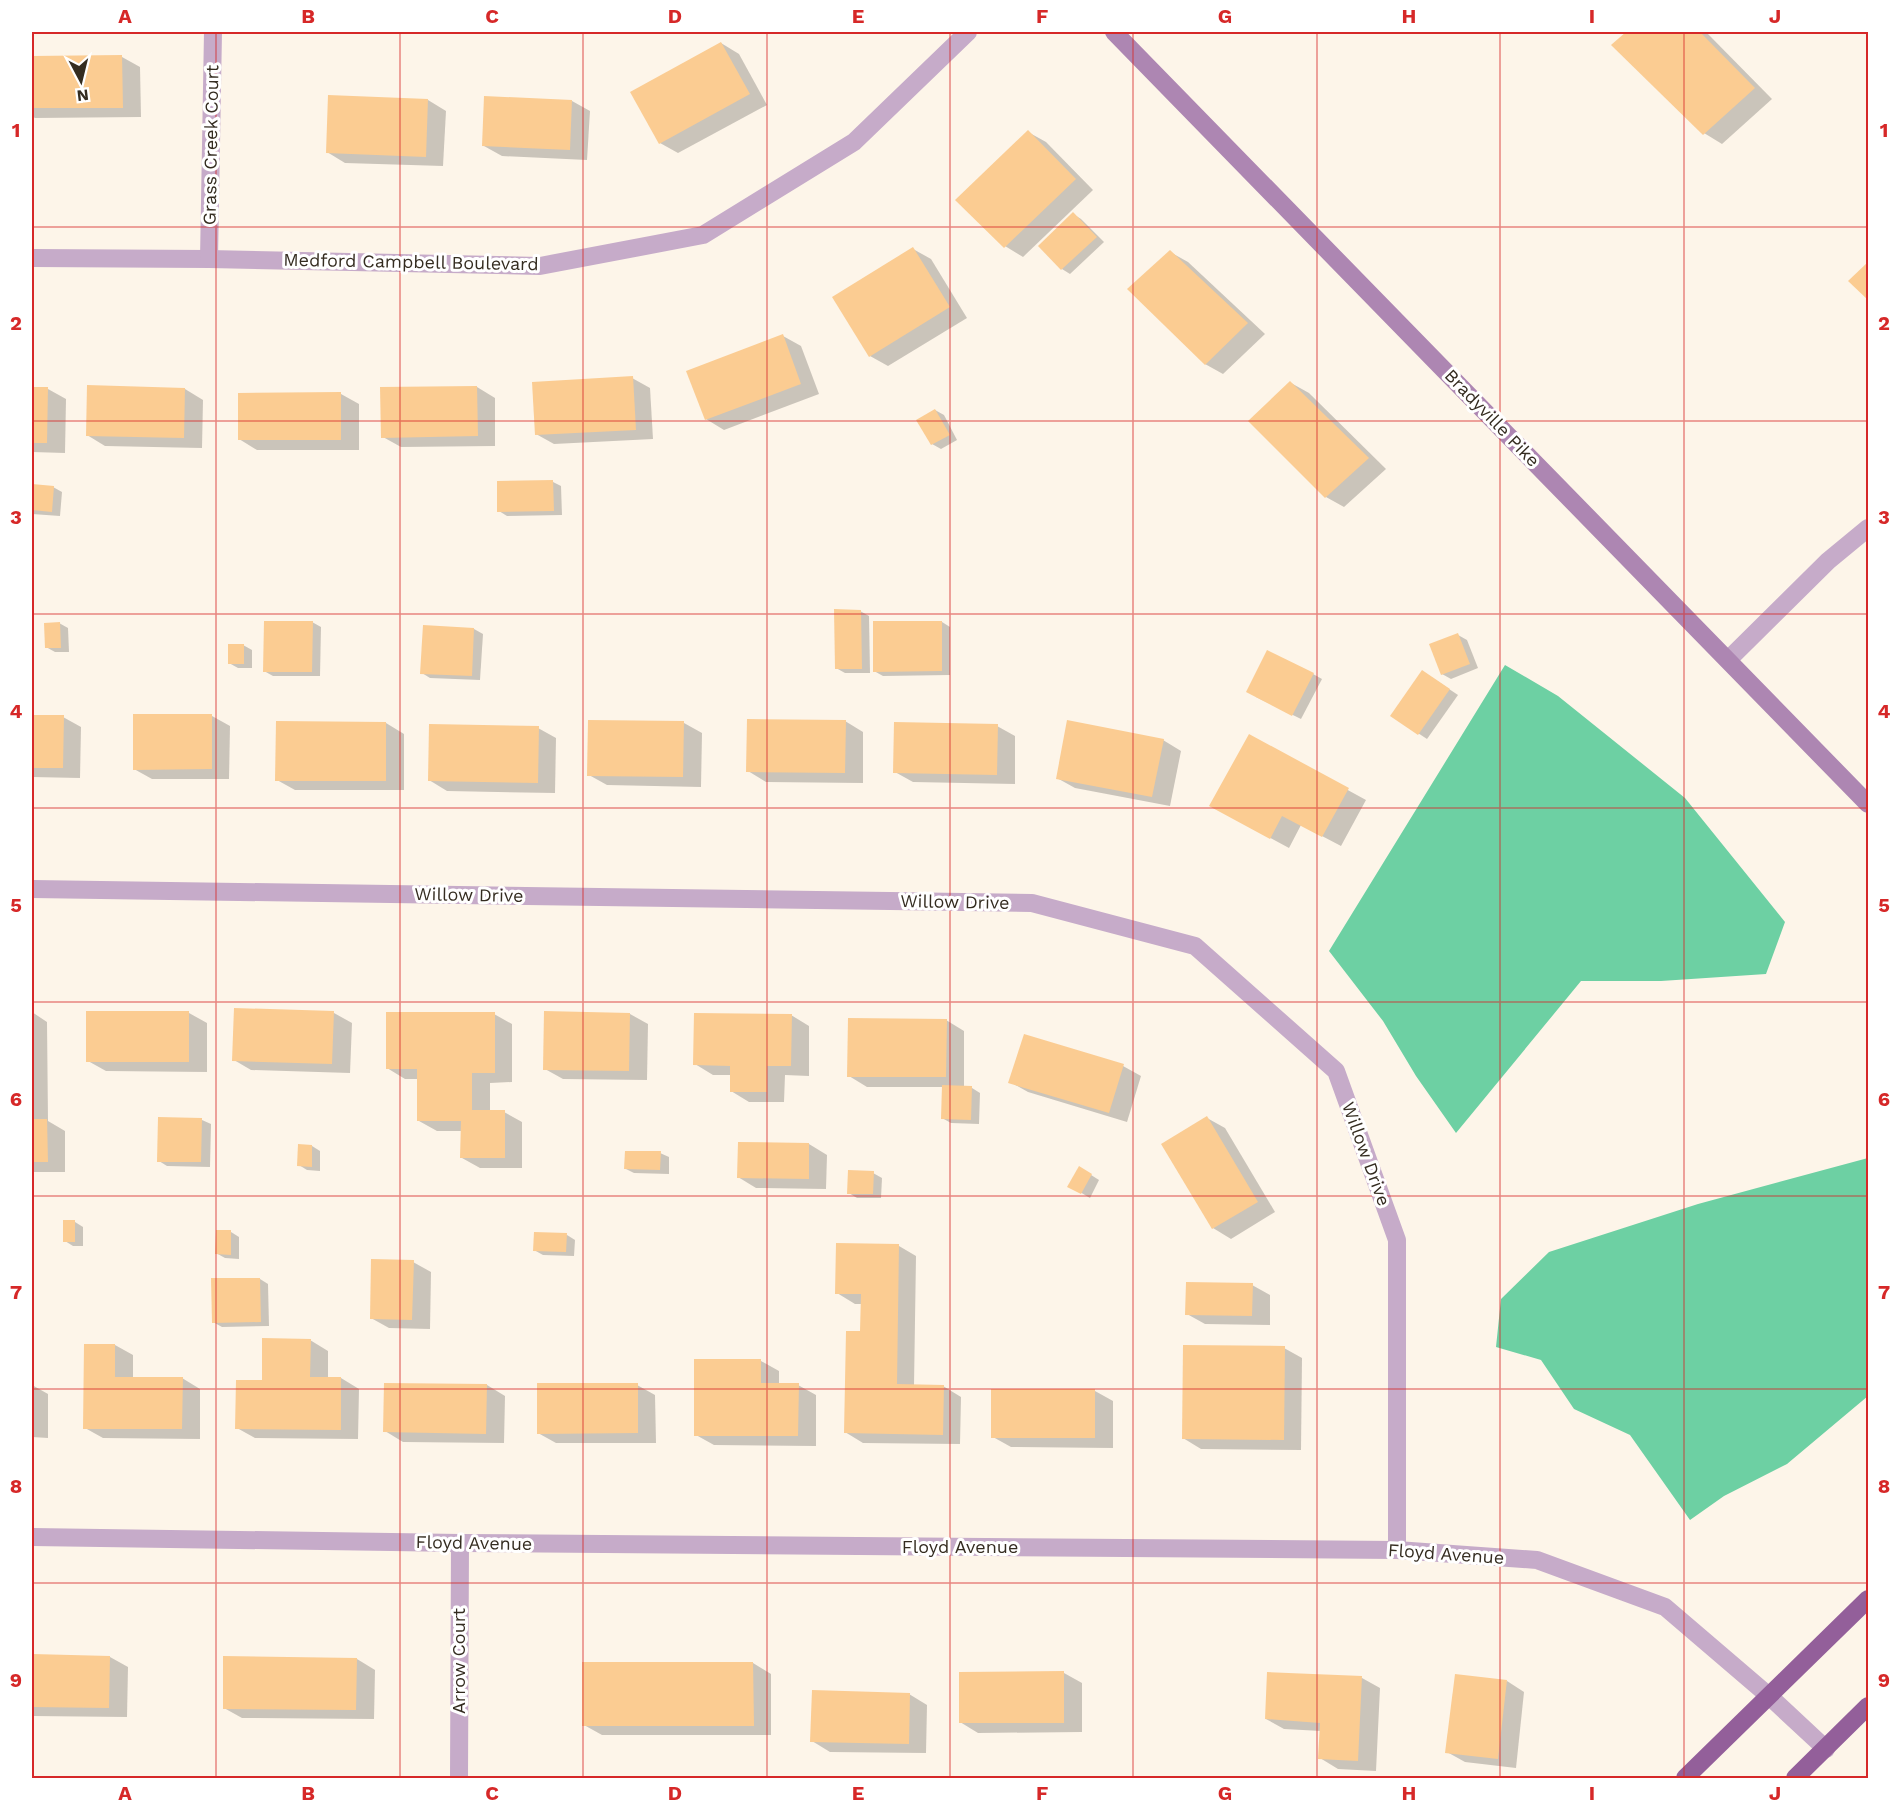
<svg xmlns="http://www.w3.org/2000/svg" width="1900" height="1810" font-family="'Work Sans',sans-serif">
<style>
.forest{fill:#6dd0a3}
.shadow{fill:#0003}
.building{fill:#fbcc92}
.lines{fill:none;stroke-linecap:round;stroke-linejoin:round}
.service{stroke:#c6abc9;stroke-width:18}
.minor{stroke:#c6abc9;stroke-width:18}
.secondary{stroke:#ad86b2;stroke-width:18}
.trunk{stroke:#935f9a;stroke-width:18}
.grid{fill:none;stroke:#d62828;stroke-width:1.5;stroke-opacity:0.55}
.labels{text-anchor:middle;stroke-width:6;stroke-linejoin:round;paint-order:stroke}
.street-label{font-size:18px;fill:#342c20;stroke:#fff}
.neatline{fill:none;stroke:#d62828;stroke-width:2}
.grid-label{font-size:20px;text-anchor:middle;font-weight:bold;fill:#d62828}
</style>
<rect width="100%" height="100%" fill="#fdf5e9"/>
<g class="forest">
<path d="M1505,665L1558,696L1685,798L1785,922L1766,974L1661,981H1581L1456,1133L1416,1076L1383,1021L1329,951Z"/>
<path d="M1868,1158V1396L1787,1464L1724,1496L1690,1520L1630,1435L1574,1409L1541,1360L1496,1347L1501,1299L1549,1252L1698,1204Z"/>
</g>
<g class="shadow">
<path d="M1628,32H1706L1772,99L1722,144L1704,133L1613,45Z"/>
<path d="M721,43L739,54L767,105L678,153L660,143Z"/>
<path d="M32,57H122L140,67L141,117L35,118L32,116Z"/>
<path d="M428,100L446,111L443,166L345,163L327,152Z"/>
<path d="M572,101L590,111L587,160L502,156L484,146Z"/>
<path d="M1028,132L1046,142L1093,190L1023,257L1005,246Z"/>
<path d="M1073,214L1081,219L1104,242L1070,274L1062,269Z"/>
<path d="M913,249L931,259L967,318L888,366L870,356Z"/>
<path d="M1170,252L1188,262L1265,334L1223,374L1205,364Z"/>
<path d="M783,336L801,346L819,394L724,430L706,419Z"/>
<path d="M632,378L650,388L653,439L554,444L536,434Z"/>
<path d="M1291,383L1309,393L1386,469L1344,507L1326,497L1250,421Z"/>
<path d="M89,387L185,389L203,400L202,448L105,446L87,435Z"/>
<path d="M477,387L495,398V446L401,447L383,437Z"/>
<path d="M32,389H48L66,399L65,453L32,452Z"/>
<path d="M341,394L359,404V450H257L239,439Z"/>
<path d="M935,410L944,415L957,440L941,449L932,444Z"/>
<path d="M553,482L561,486L562,515L507,516L499,511Z"/>
<path d="M32,486L53,487L62,492L60,516L32,514Z"/>
<path d="M860,611L869,616L870,673H845L836,668Z"/>
<path d="M312,622L321,627L320,676H273L264,671Z"/>
<path d="M942,622L950,627V675L883,676L874,671Z"/>
<path d="M59,623L68,628L69,652H55L46,647Z"/>
<path d="M425,626L474,629L483,634L480,680L430,678L422,673Z"/>
<path d="M1458,635L1467,640L1478,668L1451,679L1442,674Z"/>
<path d="M243,645L252,650V668H238L229,663Z"/>
<path d="M1313,674L1322,679L1301,719L1256,697Z"/>
<path d="M1431,677L1458,695L1427,739L1392,716Z"/>
<path d="M32,716L63,717L81,727L80,778L32,777Z"/>
<path d="M212,716L230,726L229,779H152L134,769Z"/>
<path d="M845,721L863,732V783L766,782L748,771Z"/>
<path d="M386,723L404,734V790H295L277,780Z"/>
<path d="M684,723L702,733L701,787L607,785L589,775Z"/>
<path d="M997,726L1015,736V784L913,782L895,772Z"/>
<path d="M538,728L556,738L555,793L447,791L429,780Z"/>
<path d="M1249,736L1366,800L1341,846L1301,825L1289,848L1229,816Z"/>
<path d="M1163,740L1181,751L1170,806L1075,788L1057,778Z"/>
<path d="M32,1012L47,1022L48,1121L65,1131V1172H32Z"/>
<path d="M189,1013L207,1023V1072L106,1071L88,1061Z"/>
<path d="M334,1013L352,1023L350,1073L251,1070L234,1060Z"/>
<path d="M546,1013L630,1014L648,1024L647,1080L563,1079L545,1069Z"/>
<path d="M494,1014L512,1024V1082L490,1083V1112H504L522,1122V1168H480L462,1158V1131H437L419,1121V1079H405L387,1068Z"/>
<path d="M791,1015L809,1026V1076L785,1075L784,1102H749L731,1091V1075H713L695,1064Z"/>
<path d="M946,1020L964,1031V1088H972L980,1093L979,1124L951,1123L942,1118L943,1087H867L849,1076Z"/>
<path d="M1123,1066L1141,1076L1127,1122L1028,1092L1010,1082Z"/>
<path d="M160,1118L202,1120L211,1124L210,1167L167,1166L159,1161Z"/>
<path d="M1207,1118L1225,1128L1275,1212L1231,1239L1213,1228Z"/>
<path d="M809,1144L827,1155L826,1189L756,1188L738,1177Z"/>
<path d="M312,1146L320,1151V1171L307,1170L299,1165Z"/>
<path d="M660,1153L669,1157V1174L634,1173L626,1169Z"/>
<path d="M1080,1168L1099,1180L1090,1198L1070,1186Z"/>
<path d="M873,1173L882,1178L881,1198H857L849,1193Z"/>
<path d="M75,1222L83,1227V1246H73L65,1241Z"/>
<path d="M231,1232L239,1237V1259L225,1258L216,1253Z"/>
<path d="M567,1235L575,1240L574,1256L543,1255L534,1250Z"/>
<path d="M899,1246L916,1256L914,1386H943L961,1397L960,1444L863,1443L845,1432L862,1332V1304H855L837,1293Z"/>
<path d="M413,1262L431,1272L430,1329L389,1328L371,1318Z"/>
<path d="M260,1279L268,1284L269,1326L222,1327L213,1322Z"/>
<path d="M1252,1285L1270,1295V1325L1205,1324L1187,1314Z"/>
<path d="M310,1340L328,1351V1378H341L359,1389L358,1439L255,1438L237,1428L263,1381Z"/>
<path d="M85,1345H115L133,1355V1378H182L200,1389V1439L103,1438L85,1428Z"/>
<path d="M1284,1348L1302,1358L1301,1450L1201,1449L1183,1438Z"/>
<path d="M761,1361L779,1371V1384L798,1385L816,1395V1446L714,1445L696,1435Z"/>
<path d="M32,1385L48,1394V1438L32,1437Z"/>
<path d="M487,1385L505,1396L504,1443L403,1442L385,1431Z"/>
<path d="M637,1385L655,1395L656,1443H556L538,1433Z"/>
<path d="M1095,1391L1113,1401V1448L1011,1447L993,1437Z"/>
<path d="M32,1656L110,1657L128,1667L127,1717L32,1716Z"/>
<path d="M357,1659L375,1670L374,1719L242,1718L224,1708Z"/>
<path d="M753,1663L771,1674V1735H602L584,1725Z"/>
<path d="M960,1673H1064L1082,1683V1732L978,1733L960,1722Z"/>
<path d="M1362,1678L1380,1688L1376,1771L1338,1769L1320,1758L1321,1731L1284,1729L1266,1719Z"/>
<path d="M1507,1681L1524,1692L1516,1768L1465,1762L1447,1752Z"/>
<path d="M909,1694L927,1705L926,1753L830,1752L812,1741Z"/>
</g>
<g class="building">
<path d="M1626,32H1700L1755,88L1703,135L1611,45Z"/>
<path d="M721,42L750,94L659,144L630,92Z"/>
<path d="M122,55L123,108H32V56Z"/>
<path d="M328,95L428,99L426,157L326,153Z"/>
<path d="M484,96L572,100L570,150L482,146Z"/>
<path d="M1028,130L1076,179L1004,248L955,200Z"/>
<path d="M1073,212L1097,237L1061,270L1038,246Z"/>
<path d="M913,247L950,307L869,357L832,297Z"/>
<path d="M1170,250L1248,323L1205,365L1127,289Z"/>
<path d="M1868,262V300L1848,281Z"/>
<path d="M783,334L801,384L705,420L686,371Z"/>
<path d="M633,376L636,430L535,435L532,382Z"/>
<path d="M1290,381L1369,458L1325,498L1248,421Z"/>
<path d="M87,385L185,388L184,438L86,436Z"/>
<path d="M477,386L478,436L381,438L380,387Z"/>
<path d="M32,387H48L47,443H32Z"/>
<path d="M341,392V440H238V393Z"/>
<path d="M935,409L950,435L931,445L916,420Z"/>
<path d="M553,480L554,511L497,512V481Z"/>
<path d="M32,484L54,486L52,512L32,510Z"/>
<path d="M834,609L861,610L862,669H835Z"/>
<path d="M264,621H313L312,672H263Z"/>
<path d="M873,621H942V671L873,672Z"/>
<path d="M60,622L61,648H45L44,623Z"/>
<path d="M423,625L474,628L472,676L420,674Z"/>
<path d="M1458,633L1470,664L1441,675L1429,644Z"/>
<rect x="228" y="644" width="16" height="20"/>
<path d="M1267,650L1314,673L1292,716L1246,692Z"/>
<path d="M1422,670L1450,689L1418,735L1390,716Z"/>
<path d="M133,714H212V769L133,770Z"/>
<path d="M32,715H64L63,768H32Z"/>
<path d="M747,719L846,720L845,773L746,772Z"/>
<path d="M588,720L684,721L683,777L587,776Z"/>
<path d="M1067,720L1164,739L1152,797L1056,779Z"/>
<path d="M276,721L386,722V781H275Z"/>
<path d="M894,722L998,724L997,775L893,773Z"/>
<path d="M429,724L539,726L538,783L428,781Z"/>
<path d="M1249,734L1349,788L1322,837L1282,816L1270,839L1209,806Z"/>
<path d="M234,1008L334,1011L332,1064L232,1061Z"/>
<rect x="86" y="1011" width="103" height="51"/>
<path d="M544,1011L630,1013L629,1071L543,1070Z"/>
<path d="M386,1012H495V1073H472V1110H505V1158H460L461,1121H417V1069H386Z"/>
<path d="M694,1013L792,1014L791,1066H767V1092H730V1066L693,1065Z"/>
<path d="M848,1018L947,1019L946,1077H847Z"/>
<path d="M1024,1034L1124,1064L1109,1113L1008,1083Z"/>
<path d="M942,1085L972,1086L971,1120L941,1119Z"/>
<path d="M1207,1116L1258,1202L1212,1229L1161,1144Z"/>
<path d="M158,1117L202,1118L201,1162H157Z"/>
<path d="M32,1119H47L48,1162H32Z"/>
<path d="M738,1142L809,1143V1179L737,1178Z"/>
<path d="M298,1144L312,1145V1167L297,1166Z"/>
<path d="M625,1151H661L660,1170L624,1169Z"/>
<path d="M1079,1166L1092,1174L1081,1194L1067,1187Z"/>
<path d="M848,1170L874,1171L873,1194H847Z"/>
<rect x="63" y="1220" width="12" height="22"/>
<path d="M216,1230H231V1255L215,1254Z"/>
<path d="M534,1232L567,1233L566,1252L533,1251Z"/>
<path d="M836,1243L899,1244L897,1384L944,1385L943,1435L844,1433L846,1331H860L861,1294H835Z"/>
<path d="M371,1259L414,1260L412,1320L370,1319Z"/>
<path d="M211,1278H260L261,1322L212,1323Z"/>
<path d="M1186,1282L1253,1283L1252,1316L1185,1315Z"/>
<path d="M262,1338L311,1339L310,1377H341V1430L235,1429L236,1380H262Z"/>
<path d="M84,1344H115V1377H183L182,1429H83Z"/>
<path d="M1183,1345L1285,1346L1284,1440L1182,1439Z"/>
<path d="M694,1359H761V1383H799L798,1436H694Z"/>
<path d="M384,1383L487,1384L486,1434L383,1432Z"/>
<path d="M537,1383H638V1433L537,1434Z"/>
<rect x="991" y="1389" width="104" height="49"/>
<path d="M32,1654L110,1656L109,1708L32,1707Z"/>
<path d="M223,1656L357,1658L356,1710L223,1709Z"/>
<path d="M582,1662H753L754,1726H582Z"/>
<path d="M1064,1671V1723H959V1672Z"/>
<path d="M1267,1672L1362,1676L1358,1761L1318,1759L1320,1723L1265,1719Z"/>
<path d="M1455,1674L1507,1680L1498,1759L1445,1753Z"/>
<path d="M812,1690L910,1693L909,1744L810,1742Z"/>
</g>
<g class="lines">
<path class="service" d="M1728,660L1828,561L1868,528"/>
<g class="minor">
<path d="M32,258L209,259L540,266L703,235L854,142L968,32"/>
<path d="M209,259L213,32"/>
<path d="M32,889L1032,903L1195,946L1336,1071L1397,1240V1550"/>
<path d="M32,1537L460,1543L1397,1550L1537,1560L1665,1607L1769,1696L1826,1749"/>
<path d="M459,1778L460,1543"/>
</g>
<path class="secondary" d="M1114,32L1868,804"/>
<g class="trunk">
<path d="M1685,1778L1868,1599"/>
<path d="M1795,1778L1868,1706"/>
</g>
</g>
<path class="grid" d="M216,32V1778M400,32V1778M583,32V1778M767,32V1778M950,32V1778M1133,32V1778M1317,32V1778M1500,32V1778M1684,32V1778M32,227H1868M32,421H1868M32,614H1868M32,808H1868M32,1002H1868M32,1196H1868M32,1389H1868M32,1583H1868"/>
<g class="labels">
<g class="street-label">
<text transform="translate(211 145) rotate(-89)" y="6">Grass Creek Court</text>
<text transform="translate(411 262) rotate(1)" y="6">Medford Campbell Boulevard</text>
<text transform="translate(1492 418) rotate(46)" y="6">Bradyville Pike</text>
<text transform="translate(469 895) rotate(1)" y="6">Willow Drive</text>
<text transform="translate(955 902) rotate(1)" y="6">Willow Drive</text>
<text transform="translate(1366 1154) rotate(70)" y="6">Willow Drive</text>
<text transform="translate(474 1543) rotate(1)" y="6">Floyd Avenue</text>
<text x="960" y="1553">Floyd Avenue</text>
<text transform="translate(1446 1554) rotate(4)" y="6">Floyd Avenue</text>
<text transform="translate(459 1661) rotate(-90)" y="6">Arrow Court</text>
</g>
</g>
<rect width="1900" height="1810" fill="none" stroke="#ffffff" stroke-width="66"/>
<g transform="translate(81 81) rotate(173)" stroke="#ffffff" stroke-width="4.5" paint-order="stroke">
<path d="M0-4.5L10 22L0 15L-10 22Z" fill="#342c20"/>
<text y="-9" font-size="16" font-weight="bold" text-anchor="middle" fill="#342c20">N</text>
</g>
<rect x="33" y="33" width="1834" height="1744" class="neatline"/>
<g class="grid-label">
<text x="125" y="23">A</text>
<text x="308" y="23">B</text>
<text x="492" y="23">C</text>
<text x="675" y="23">D</text>
<text x="858" y="23">E</text>
<text x="1042" y="23">F</text>
<text x="1225" y="23">G</text>
<text x="1409" y="23">H</text>
<text x="1592" y="23">I</text>
<text x="1775" y="23">J</text>
<text x="16" y="137">1</text>
<text x="1884" y="137">1</text>
<text x="16" y="330">2</text>
<text x="1884" y="330">2</text>
<text x="16" y="524">3</text>
<text x="1884" y="524">3</text>
<text x="16" y="718">4</text>
<text x="1884" y="718">4</text>
<text x="16" y="912">5</text>
<text x="1884" y="912">5</text>
<text x="16" y="1106">6</text>
<text x="1884" y="1106">6</text>
<text x="16" y="1299">7</text>
<text x="1884" y="1299">7</text>
<text x="16" y="1493">8</text>
<text x="1884" y="1493">8</text>
<text x="16" y="1687">9</text>
<text x="1884" y="1687">9</text>
<text x="125" y="1800">A</text>
<text x="308" y="1800">B</text>
<text x="492" y="1800">C</text>
<text x="675" y="1800">D</text>
<text x="858" y="1800">E</text>
<text x="1042" y="1800">F</text>
<text x="1225" y="1800">G</text>
<text x="1409" y="1800">H</text>
<text x="1592" y="1800">I</text>
<text x="1775" y="1800">J</text>
</g>
</svg>
